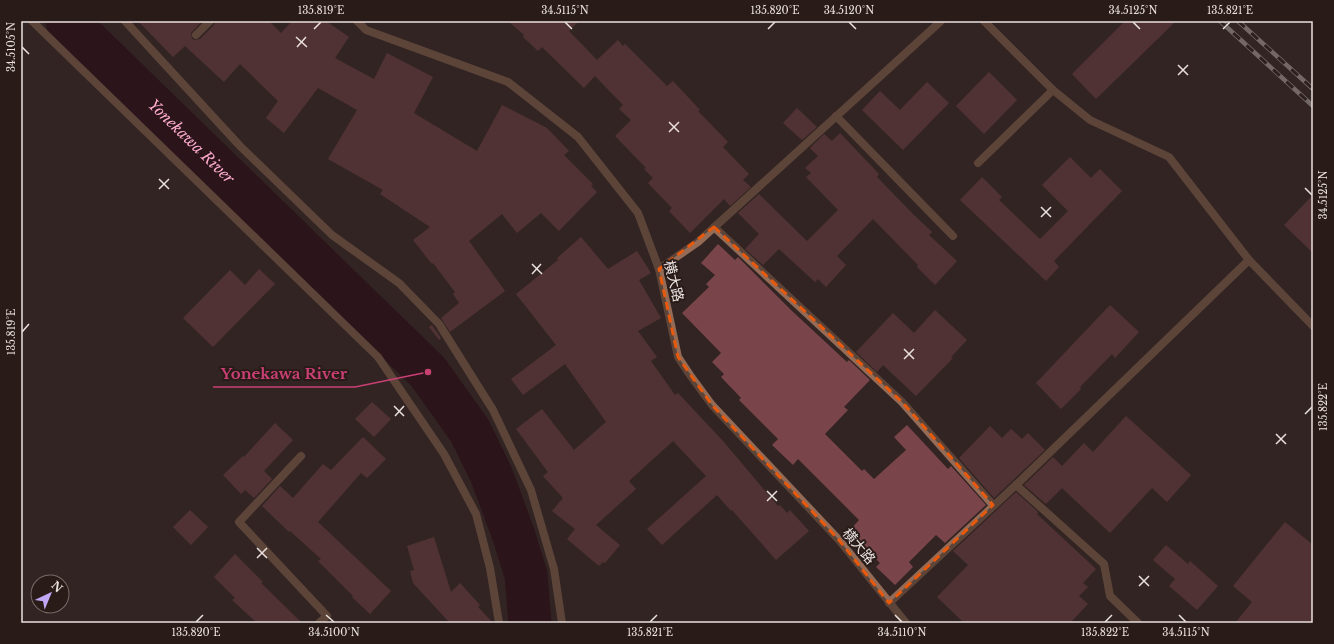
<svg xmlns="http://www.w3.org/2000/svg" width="1334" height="644" font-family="'Libre Baskerville','Noto Sans JP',serif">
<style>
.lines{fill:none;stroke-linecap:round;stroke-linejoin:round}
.river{stroke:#240011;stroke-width:43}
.building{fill:#79444a}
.minor{stroke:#936b56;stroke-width:8}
.rail-casing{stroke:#c4bab8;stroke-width:4.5}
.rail{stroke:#281b18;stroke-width:3;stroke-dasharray:9;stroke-linecap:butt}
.marked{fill:none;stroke:#e8590c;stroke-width:3;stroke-dasharray:8 5;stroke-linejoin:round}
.ticks{fill:none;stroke:#eae1df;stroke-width:1.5}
.labels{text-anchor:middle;stroke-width:4;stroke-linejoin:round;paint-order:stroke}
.street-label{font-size:14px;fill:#eae1df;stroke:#281b18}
.water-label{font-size:15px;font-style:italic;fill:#fcaacb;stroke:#281b18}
.leader{fill:none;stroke:#ca4075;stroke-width:1.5}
.callout-dot{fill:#ca4075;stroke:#281b18;stroke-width:1.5}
.callout-label{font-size:15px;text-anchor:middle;font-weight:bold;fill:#ca4075;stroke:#281b18;stroke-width:4;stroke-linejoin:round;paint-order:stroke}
.neatline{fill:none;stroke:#eae1df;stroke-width:1.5}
.ticks-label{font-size:10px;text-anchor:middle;fill:#eae1df}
</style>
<rect width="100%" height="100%" fill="#322422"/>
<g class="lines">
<path class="river" id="s1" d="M67,21L428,372L470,431L491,474L514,536L526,575L530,623"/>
</g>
<g class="building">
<path d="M138,21H202L191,33L192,39L195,40L200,39L214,25L215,21H269L281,33L292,21H326L349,37L335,58L374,79L387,53L433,77L414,113L477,151L502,105L547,128L569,151L564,155L593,184L591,186L597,192L559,231L541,213L517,233L502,214L469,241L505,291L450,332L441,318L459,303L453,294L455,292L433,263L432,264L413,240L430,227L380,194L383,190L328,159L357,110L318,88L284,133L266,118L278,101L240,64L224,82L185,46L173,57Z"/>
<path d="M508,21H579L569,31L597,60L618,40L623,46L625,44L667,86L673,81L700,110L698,111L728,142L723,147L749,174L743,180L751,187L730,206L724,199L690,233L669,211L672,208L648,183L653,178L644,169L646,168L615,136L631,120L619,109L623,105L595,76L584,88L542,47L538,51L523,37L524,35Z"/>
<path d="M1125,21H1176L1096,99L1072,74Z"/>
<path d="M989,72L1017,100L984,134L956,106Z"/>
<path d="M927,82L949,103L903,150L862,110L880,91L900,110Z"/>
<path d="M797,108L817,127L802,140L783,123Z"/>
<path d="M840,133L879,174L877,177L912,213L932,232L929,235L957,261L935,285L917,267L918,265L873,219L837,256L846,265L826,287L818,279L815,282L779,249L763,265L745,249L759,234L738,213L759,194L807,241L838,210L806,177L811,173L805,168L818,156L810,148L824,134L832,141Z"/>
<path d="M1070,157L1091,178L1100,169L1122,191L1054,261L1059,267L1046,281L960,200L982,177L1002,197L999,200L1040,239L1068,211L1042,185Z"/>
<path d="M1313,195V253L1284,225Z"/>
<path d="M581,237L608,269L637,251L651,273L639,280L661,318L638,331L657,357L651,361L675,395L678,393L723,441L778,506L780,505L787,513L790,510L809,531L776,560L732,510L731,511L717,495L662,545L647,529L706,476L673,441L629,481L636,489L596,525L620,545L605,563L603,562L599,566L567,539L575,529L552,511L563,498L543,476L548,472L516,429L542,409L574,450L606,422L565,364L523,395L511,379L556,345L516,294L558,260L557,258Z"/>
<path d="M718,244L735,260L738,257L791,310L847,362L849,360L870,380L844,407L848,410L825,434L862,471L864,469L874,479L906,450L894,437L907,425L948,469L951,466L986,505L945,543L936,535L909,562L913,567L895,585L876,567L880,563L848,532L859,520L798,459L793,465L772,445L778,439L739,400L741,398L721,377L724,374L712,362L721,353L682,313L709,287L706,284L715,275L701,263Z"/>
<path d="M259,269L275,284L213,347L183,318L230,270L245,285Z"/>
<path d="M1110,305L1139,332L1115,358L1112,354L1080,387L1081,389L1061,409L1036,383Z"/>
<path d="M935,310L967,340L951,357L953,358L916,396L883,365L877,372L856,352L893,313L914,333Z"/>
<path d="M432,325L441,338L439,340L429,327Z"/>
<path d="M372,402L391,419L374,437L355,419Z"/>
<path d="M1126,416L1191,475L1167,502L1152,488L1110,533L1062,488L1046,504L1024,485L1053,457L1062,466L1084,443L1093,452Z"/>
<path d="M275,423L293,440L264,471L272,479L254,498L245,490L241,494L223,475L243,456L244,457Z"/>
<path d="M990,426L1002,438L1011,429L1022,439L1028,433L1045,450L994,498L959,458Z"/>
<path d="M363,437L386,459L367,478L361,473L318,522L391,591L370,614L352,597L353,596L318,561L321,559L290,531L289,532L262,506L280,486L293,498L323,464L331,470Z"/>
<path d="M1016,492L1038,512L1037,514L1096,569L1083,583L1088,587L1079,596L1088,604L1070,623H964L937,597L968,565L953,551Z"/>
<path d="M190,510L208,527L191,545L173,527Z"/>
<path d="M1285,522L1313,545V623H1235L1252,602L1233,586Z"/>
<path d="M434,537L451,592L460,583L480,605L478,607L493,623H450L413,583L410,571L414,570L407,546Z"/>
<path d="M1166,545L1188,564L1190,561L1218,586L1197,610L1169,586L1175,579L1153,560Z"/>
<path d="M235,554L263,582L261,583L302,623H257L232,600L235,598L214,577Z"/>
</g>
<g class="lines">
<g class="minor">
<path d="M32,21L378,357L444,454L476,514L490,568L499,623"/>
<path d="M125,21L240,146L332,235L399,283L439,324L493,410L531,490L554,569L562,623"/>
<path d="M357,21L366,30L508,82L578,137L638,213L659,269L678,357L690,375L712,405L839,540L906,623"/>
<path d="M984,21L1053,90L1090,120L1169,157L1249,260L1313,326"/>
<path d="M196,35L210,21"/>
<path d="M836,116L953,236"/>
<path d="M978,163L1053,90"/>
<path d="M714,227L902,402L993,505"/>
<path d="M659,269L698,242L941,21"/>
<path d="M301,456L239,522L327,616L319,623"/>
<path d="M889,603L1016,485"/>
<path d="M1138,623L1110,596L1104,564L1016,485L1249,260"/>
</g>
<defs>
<g id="rail">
<path d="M1220,21L1313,106"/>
<path d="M1238,21L1313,89"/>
</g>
</defs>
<use href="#rail" class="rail-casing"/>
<use href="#rail" class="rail"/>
</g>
<path d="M0 0H1334V644H0ZM714,227L902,402L993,505L889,603L839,540L712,405L678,357L659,269Z" fill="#322422" fill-opacity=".55" fill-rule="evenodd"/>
<path class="marked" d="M714,227L902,402L993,505L889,603L839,540L712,405L678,357L659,269Z"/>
<path class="ticks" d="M565,22L572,29M849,22L856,29M1133,22L1140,29M314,29L321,22M768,29L775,22M1223,29L1230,22M296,37L307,47M22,47L29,54M297,47L306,37M1178,65L1188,75M1178,75L1188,65M669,122L679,132M669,132L679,122M159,179L169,189M1305,188L1312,195M159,189L169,179M1041,207L1051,217M1041,217L1051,207M532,264L542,274M532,274L541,264M22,332L29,324M904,349L914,359M904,359L914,349M394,406L404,416M1305,414L1312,407M395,416L404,406M1276,434L1286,444M1276,444L1286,434M767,491L777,501M767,501L777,491M257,548L267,558M257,558L267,548M1139,576L1149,586M1139,586L1149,576M326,615L334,622M895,615L902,622M1179,615L1186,622M196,622L203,615M650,622L657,615M1105,622L1112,615"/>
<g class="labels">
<g class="street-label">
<text transform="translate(674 281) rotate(76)" y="5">横大路</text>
<text transform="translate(859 546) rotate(50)" y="5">横大路</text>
</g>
<g class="water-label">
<text dy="5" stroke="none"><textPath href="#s1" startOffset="173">Yonekawa River</textPath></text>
</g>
</g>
<path class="leader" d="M428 372L355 387H213"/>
<circle class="callout-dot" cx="428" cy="372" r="4"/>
<g class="callout-label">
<text x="284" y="379">Yonekawa River</text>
</g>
<rect width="1334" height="644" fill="none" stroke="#281b18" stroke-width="44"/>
<g transform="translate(50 594) rotate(44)"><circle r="19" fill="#281b18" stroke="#766a68"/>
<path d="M0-3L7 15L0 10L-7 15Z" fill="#c0a8f4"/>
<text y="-6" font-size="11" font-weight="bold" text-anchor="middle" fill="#eae1df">N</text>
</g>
<rect x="22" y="22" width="1290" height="600" class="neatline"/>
<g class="ticks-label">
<text x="321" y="14">135.819°E</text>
<text x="565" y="14">34.5115°N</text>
<text x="775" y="14">135.820°E</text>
<text x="849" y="14">34.5120°N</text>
<text x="1133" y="14">34.5125°N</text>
<text x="1230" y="14">135.821°E</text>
<text transform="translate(11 47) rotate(-90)" y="4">34.5105°N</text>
<text transform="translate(1323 195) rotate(-90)" y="4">34.5125°N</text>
<text transform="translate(11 332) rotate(-90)" y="4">135.819°E</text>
<text transform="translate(1323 407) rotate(-90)" y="4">135.822°E</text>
<text x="196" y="636">135.820°E</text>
<text x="334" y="636">34.5100°N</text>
<text x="650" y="636">135.821°E</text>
<text x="902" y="636">34.5110°N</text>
<text x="1105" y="636">135.822°E</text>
<text x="1186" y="636">34.5115°N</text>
</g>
</svg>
